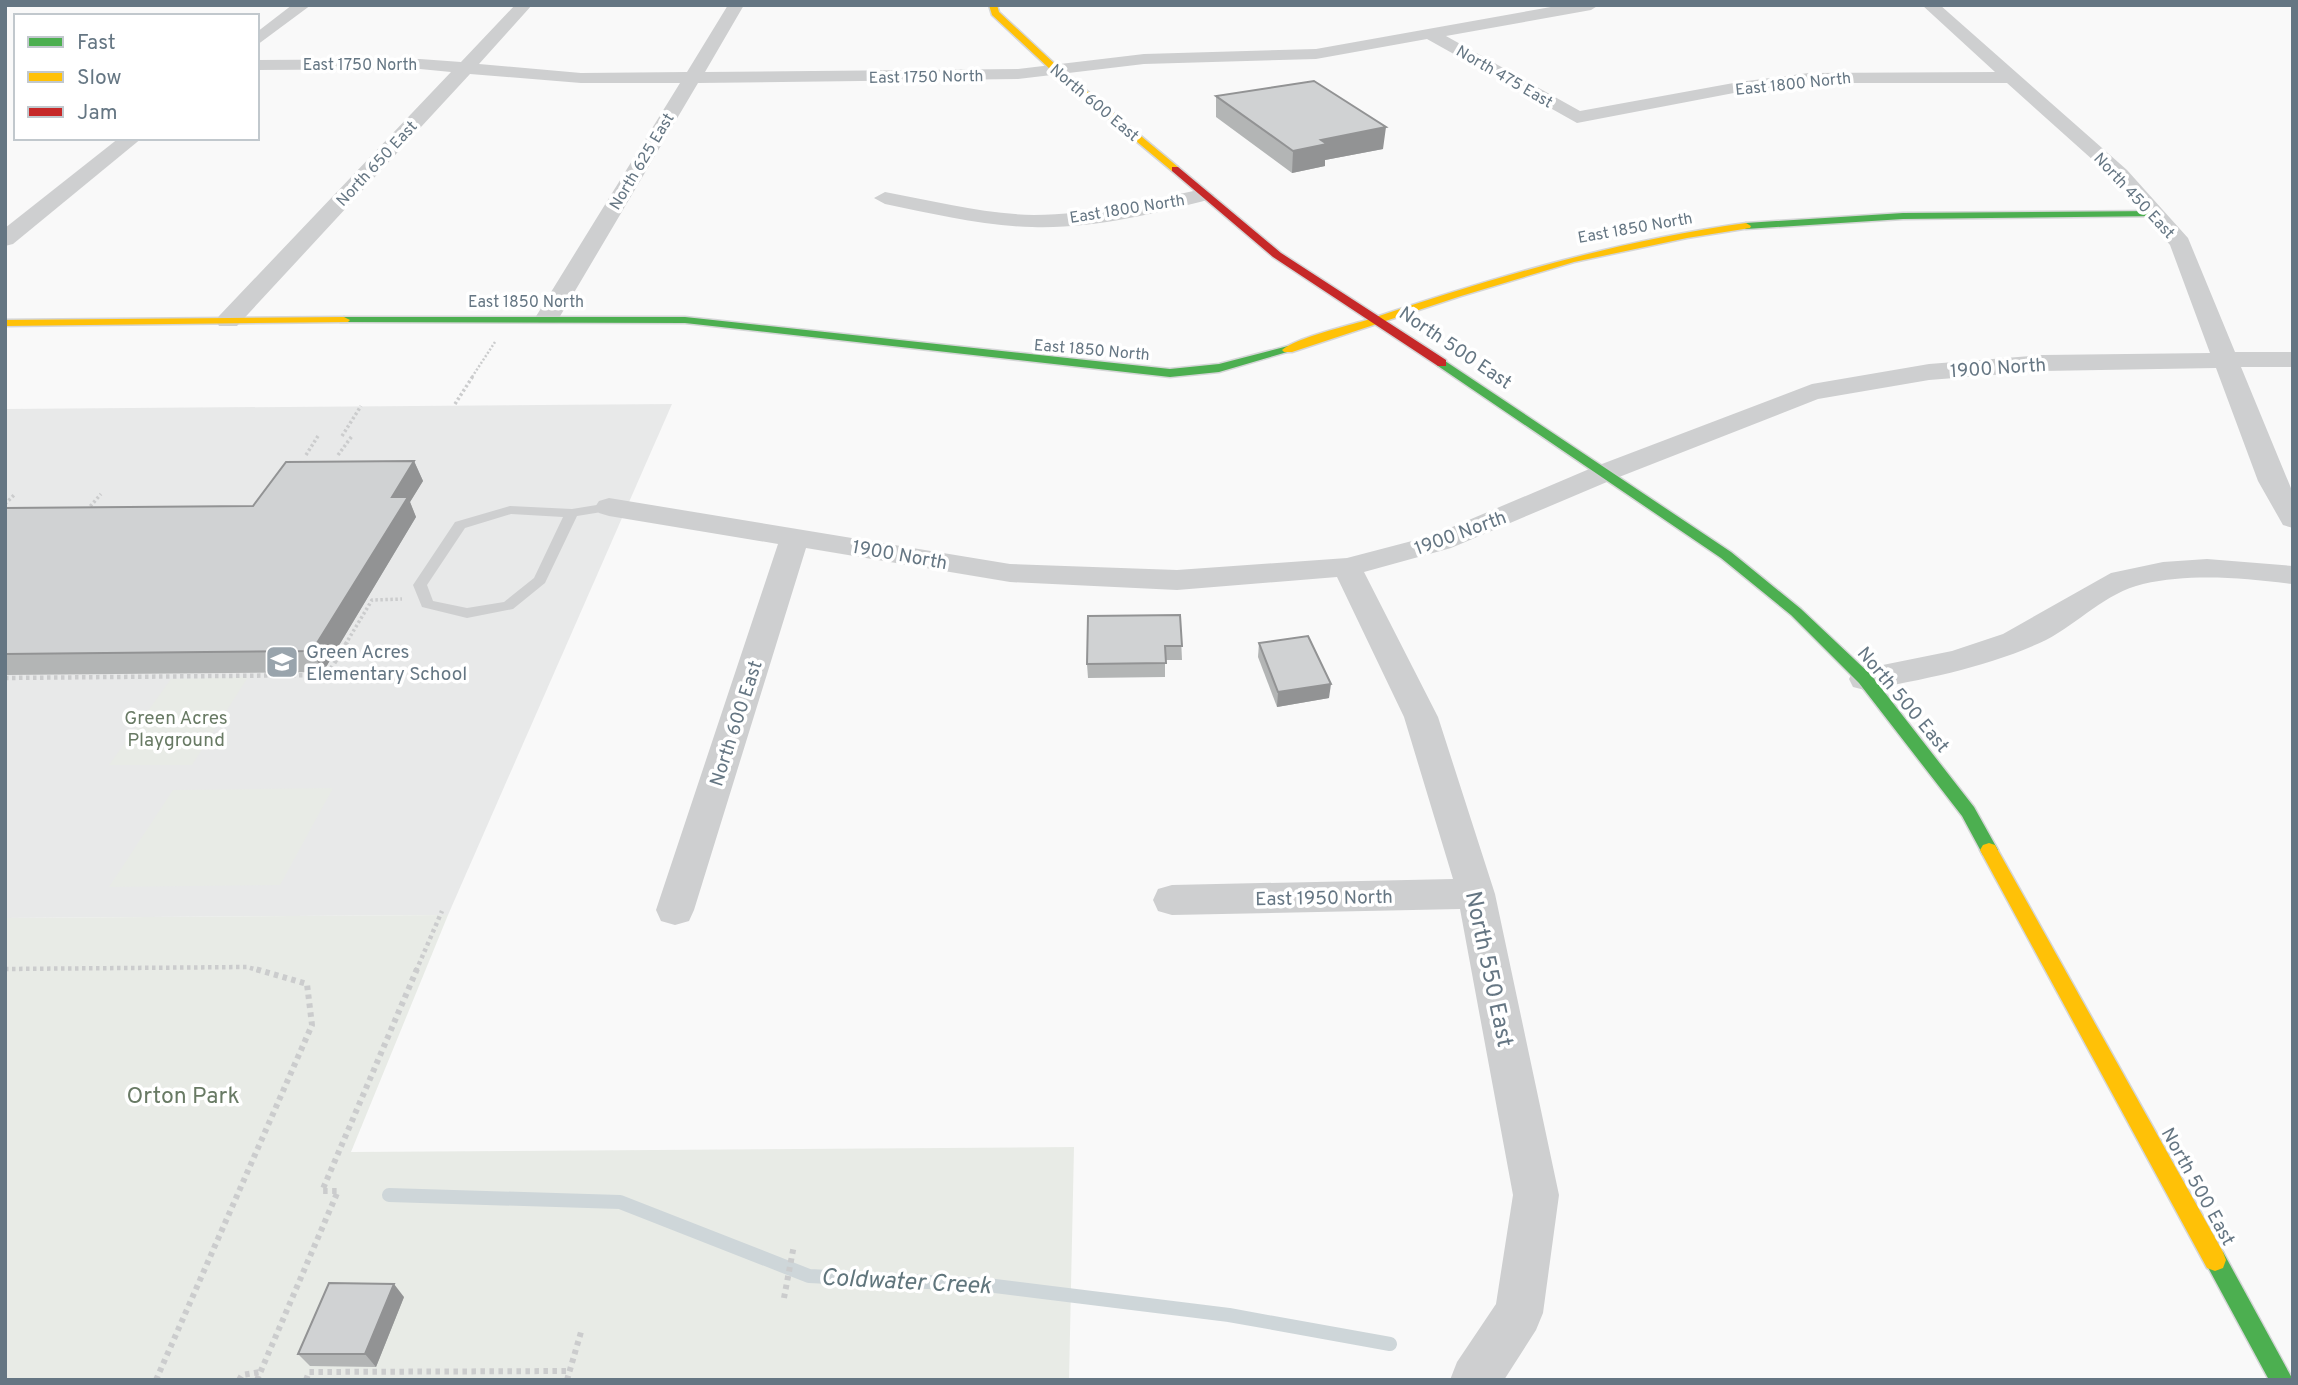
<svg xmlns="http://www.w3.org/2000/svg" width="2298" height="1385" font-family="Overpass,sans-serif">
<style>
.built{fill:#e8e9e9}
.green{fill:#e8ebe6}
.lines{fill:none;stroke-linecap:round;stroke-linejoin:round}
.stream{stroke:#ced6d9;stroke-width:14}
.fast-casing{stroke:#d5d6d7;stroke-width:3}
.slow-casing{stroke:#d5d6d7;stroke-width:3}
.jam-casing{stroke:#d5d6d7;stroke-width:3}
.path-far3{stroke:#cbcccd;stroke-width:2.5;stroke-dasharray:2 2;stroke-linecap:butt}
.path-far2{stroke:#cbcccd;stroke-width:3.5;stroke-dasharray:2.5 2.5;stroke-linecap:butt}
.path-far1{stroke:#cbcccd;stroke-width:4.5;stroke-dasharray:3.5 3.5;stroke-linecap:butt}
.path{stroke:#cbcccd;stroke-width:6;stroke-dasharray:4.5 4.5;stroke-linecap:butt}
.lane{fill:#cecfd0;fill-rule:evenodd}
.street{fill:#cecfd0;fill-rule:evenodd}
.fast{fill:#4caf50;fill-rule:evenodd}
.slow{fill:#ffc107;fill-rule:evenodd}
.jam{fill:#c62828;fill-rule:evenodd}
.wall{fill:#b3b5b5}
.shaded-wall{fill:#929394}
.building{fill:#d0d2d3;stroke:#929394;stroke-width:2}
.labels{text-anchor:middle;stroke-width:7;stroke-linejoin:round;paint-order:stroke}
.far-street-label{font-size:16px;fill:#657683;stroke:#fff}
.street-label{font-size:19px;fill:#657683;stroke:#fff}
.poi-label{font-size:19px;fill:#657683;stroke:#fff;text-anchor:start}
.park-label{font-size:19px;fill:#687a64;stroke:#fff}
.near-street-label{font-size:23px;fill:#657683;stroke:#fff}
.near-park-label{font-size:23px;fill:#687a64;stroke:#fff}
.near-water-label{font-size:24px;font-style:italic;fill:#60757c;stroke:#fff}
</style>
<rect width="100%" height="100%" fill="#f9f9f9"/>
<path class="built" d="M672,404L448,915L5,918V409Z"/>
<g class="green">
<path d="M248,677L192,765H109L171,679Z"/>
<path d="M333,788L280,885L109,887L173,790Z"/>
<path d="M448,915L351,1152L1074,1147L1069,1380H5V918Z"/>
</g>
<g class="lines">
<path class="stream" d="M389,1195L620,1202L809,1276L987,1285L1229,1315L1390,1344"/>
<defs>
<g id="fast">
<path d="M2157,211L2162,214L2161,216L1903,219L1746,229L1741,226L1746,223L1903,213Z"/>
<path d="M344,317H685L1170,369L1219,364L1288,346L1294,350L1219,372L1170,377L685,323L340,322L338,320Z"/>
<path d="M1442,359L1731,552L1801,609L1871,675L1974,807L1998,850L1995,855H1983L1962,816L1859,683L1791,615L1721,558L1438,366L1436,363Z"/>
<path d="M2215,1249L2223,1252L2293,1380H2269L2204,1260L2207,1252Z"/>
</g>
<g id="slow">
<path d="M989,5H997L999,12L1057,66L1178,167V171H1172L1051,70L992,15Z"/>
<path d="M1746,223L1751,226L1750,228L1687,238L1574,262L1461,296L1292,352H1284L1282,350C1296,338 1347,326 1367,320C1492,278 1616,241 1746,223Z"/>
<path d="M344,317L350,320L348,322L5,326V320Z"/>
<path d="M1989,843L1995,845L2223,1252L2226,1260L2223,1268L2215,1271L2207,1268L1980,850L1983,845Z"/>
</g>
<path id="jam" d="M1172,167H1178L1281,253L1446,360V366H1438L1273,257L1172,171Z"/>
</defs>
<use href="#fast" class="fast-casing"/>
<use href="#slow" class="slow-casing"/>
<use href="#jam" class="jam-casing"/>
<path class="path-far3" d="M472,377L495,342"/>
<g class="path-far2">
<path d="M455,404L473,376"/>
<path d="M342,436L361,406"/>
<path d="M306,455L318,436"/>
<path d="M338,455L352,436"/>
<path d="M5,504L15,494"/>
<path d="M87,510L101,494"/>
<path d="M348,640L372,600L402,599"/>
</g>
<g class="path-far1">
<path d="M5,678L327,675L349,639"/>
<path d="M5,969L247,967L261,971"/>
<path d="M416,971L442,911"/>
</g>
<g class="path">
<path d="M784,1298L794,1245"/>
<path d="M156,1380L312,1025L307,984L255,969"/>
<path d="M239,1380L242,1375L260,1372"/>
<path d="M257,1380L338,1191H322L417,969"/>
<path d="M306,1380L309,1372L570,1371"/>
<path d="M567,1380L581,1332"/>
</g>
<path class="lane" d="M609,503L616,507L614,510L577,516L545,583L513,609L467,618L422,607L413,585L455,522L510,506L572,509ZM511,514L563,517L534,578L504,602L467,608L433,601L427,585L465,528Z"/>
<g class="street">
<path d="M292,5H311L257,45V32Z"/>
<path d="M515,5H532L479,64L581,73L687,72L728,5H744L705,72L1018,69L1144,54L1316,49L1562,5H1599L1591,10L1446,36L1580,111L1739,82L1809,73L1995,72L1922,5H1940L2127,170L2188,238L2235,352H2293V367H2241L2293,493V528L2283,525L2258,481L2216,368L2043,371L1929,380L1818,399L1614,479L1451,548L1364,572L1438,717L1495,894L1559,1195L1543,1313L1536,1330L1504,1380H1450L1457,1362L1496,1304L1513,1195L1460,909L1172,915L1158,911L1153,900L1158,889L1172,885L1453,879L1404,717L1337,577L1177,590L1010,582L806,548L694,910L689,921L675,925L661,921L656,910L778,544L609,516L599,513L595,507L599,501L609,498L1010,564L1177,570L1347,558L1431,536L1594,467L1812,384L1929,364L2043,355L2210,353L2170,245L2113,178L2007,83H1809L1739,92L1577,123L1427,39L1316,59L1144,64L1018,79L698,83L559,318L555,323H539L535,318L680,83H581L470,74L237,326H219L216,321L219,316L451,72L420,69L257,70V60L420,59L461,62Z"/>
<path d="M119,138H142L13,244L5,246V228Z"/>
<path d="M1204,189L1214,195L1211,199C1154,214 1092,229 1032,227C983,226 934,214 885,204L874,198L885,192C934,201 984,214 1034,215C1091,215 1148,200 1204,189Z"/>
<path d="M2207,559L2293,566V584C2244,578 2192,573 2143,584C2105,593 2079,623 2046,640C1989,667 1926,679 1865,690L1853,687L1849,679L1853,671L1952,651L2003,634L2111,573L2163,562Z"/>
</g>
<use href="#fast" class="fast"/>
<use href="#slow" class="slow"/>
<use href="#jam" class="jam"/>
</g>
<g class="wall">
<path d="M1216,96L1383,149L1325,160V166L1292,173L1216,117Z"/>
<path d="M414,461L423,481L410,502L416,517L323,672L5,675V508L253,506Z"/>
<path d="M1180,615L1182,660H1165V677L1088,678L1087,664Z"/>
<path d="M1259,643L1329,698L1277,707L1258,657Z"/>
<path d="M404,1297L376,1367L310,1366L298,1354Z"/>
</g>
<g class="shaded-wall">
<path d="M1386,127L1383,149L1325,160V166L1292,173L1293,151L1321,140Z"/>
<path d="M414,461L423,481L410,502L416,517L323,672L312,651L392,497Z"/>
<path d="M1331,684L1329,698L1277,707L1278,692Z"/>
<path d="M394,1284L404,1297L376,1367L365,1354Z"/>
</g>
<g class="building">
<path d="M1314,81L1386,127L1321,140L1327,144L1293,151L1216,96Z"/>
<path d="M414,461L392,497H408L312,651L5,654V508L253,506L286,462Z"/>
<path d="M1180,615L1182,646H1165L1166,663L1087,664L1088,616Z"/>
<path d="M1308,636L1331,684L1278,692L1259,643Z"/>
<path d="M329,1283L394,1284L365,1354H298Z"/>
</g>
<defs>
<symbol id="school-square" viewBox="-11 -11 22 22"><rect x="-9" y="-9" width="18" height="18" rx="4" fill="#99a4ac" stroke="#fff"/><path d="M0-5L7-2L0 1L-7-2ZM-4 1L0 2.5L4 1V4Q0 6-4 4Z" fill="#fff"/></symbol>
</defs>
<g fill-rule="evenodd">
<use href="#school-square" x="263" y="643" width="38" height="38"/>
</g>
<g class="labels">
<g class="far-street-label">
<text x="360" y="70">East 1750 North</text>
<text transform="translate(926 76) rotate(-1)" y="6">East 1750 North</text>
<text transform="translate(1505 76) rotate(30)" y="6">North 475 East</text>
<text transform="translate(1793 83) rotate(-6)" y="6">East 1800 North</text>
<text transform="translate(1095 102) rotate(40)" y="6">North 600 East</text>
<text transform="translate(641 161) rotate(-59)" y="6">North 625 East</text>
<text transform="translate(376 163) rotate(-47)" y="6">North 650 East</text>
<text transform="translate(2135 195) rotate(47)" y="6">North 450 East</text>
<text transform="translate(1127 208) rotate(-9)" y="6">East 1800 North</text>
<text transform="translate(1635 227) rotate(-10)" y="6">East 1850 North</text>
<text x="526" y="307">East 1850 North</text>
<text transform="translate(1092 349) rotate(5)" y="6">East 1850 North</text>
</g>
<g class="street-label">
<text transform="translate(1456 347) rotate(34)" y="7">North 500 East</text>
<text transform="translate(1998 367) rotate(-4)" y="7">1900 North</text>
<text transform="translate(1460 532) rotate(-20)" y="7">1900 North</text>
<text transform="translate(900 554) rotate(10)" y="7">1900 North</text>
<text transform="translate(1904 699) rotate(50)" y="7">North 500 East</text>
<text transform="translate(735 723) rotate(-72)" y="7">North 600 East</text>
<text transform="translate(1324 897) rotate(-1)" y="7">East 1950 North</text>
<text transform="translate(2199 1186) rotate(61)" y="7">North 500 East</text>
</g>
<g class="poi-label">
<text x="306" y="658">Green Acres<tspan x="306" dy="22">Elementary School</tspan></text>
</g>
<g class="park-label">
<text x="176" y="724">Green Acres<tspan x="176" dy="22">Playground</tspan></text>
</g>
<g class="near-street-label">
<text transform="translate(1490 969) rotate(78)" y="8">North 550 East</text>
</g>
<g class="near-park-label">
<text x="183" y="1103">Orton Park</text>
</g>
<g class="near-water-label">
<text transform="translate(906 1281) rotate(3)" y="8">Coldwater Creek</text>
</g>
</g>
<rect width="2298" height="1385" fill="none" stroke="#657683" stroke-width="14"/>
<rect x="14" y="14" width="245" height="126" fill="#ffffff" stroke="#c1c8cd" stroke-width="2"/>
<rect x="28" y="37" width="35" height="10" fill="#4caf50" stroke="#c1c8cd" stroke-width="2"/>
<text x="77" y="49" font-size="21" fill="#657683">Fast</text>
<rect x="28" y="72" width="35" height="10" fill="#ffc107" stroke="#c1c8cd" stroke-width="2"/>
<text x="77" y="84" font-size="21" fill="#657683">Slow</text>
<rect x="28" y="107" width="35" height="10" fill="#c62828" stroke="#c1c8cd" stroke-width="2"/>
<text x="77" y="119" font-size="21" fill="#657683">Jam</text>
</svg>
